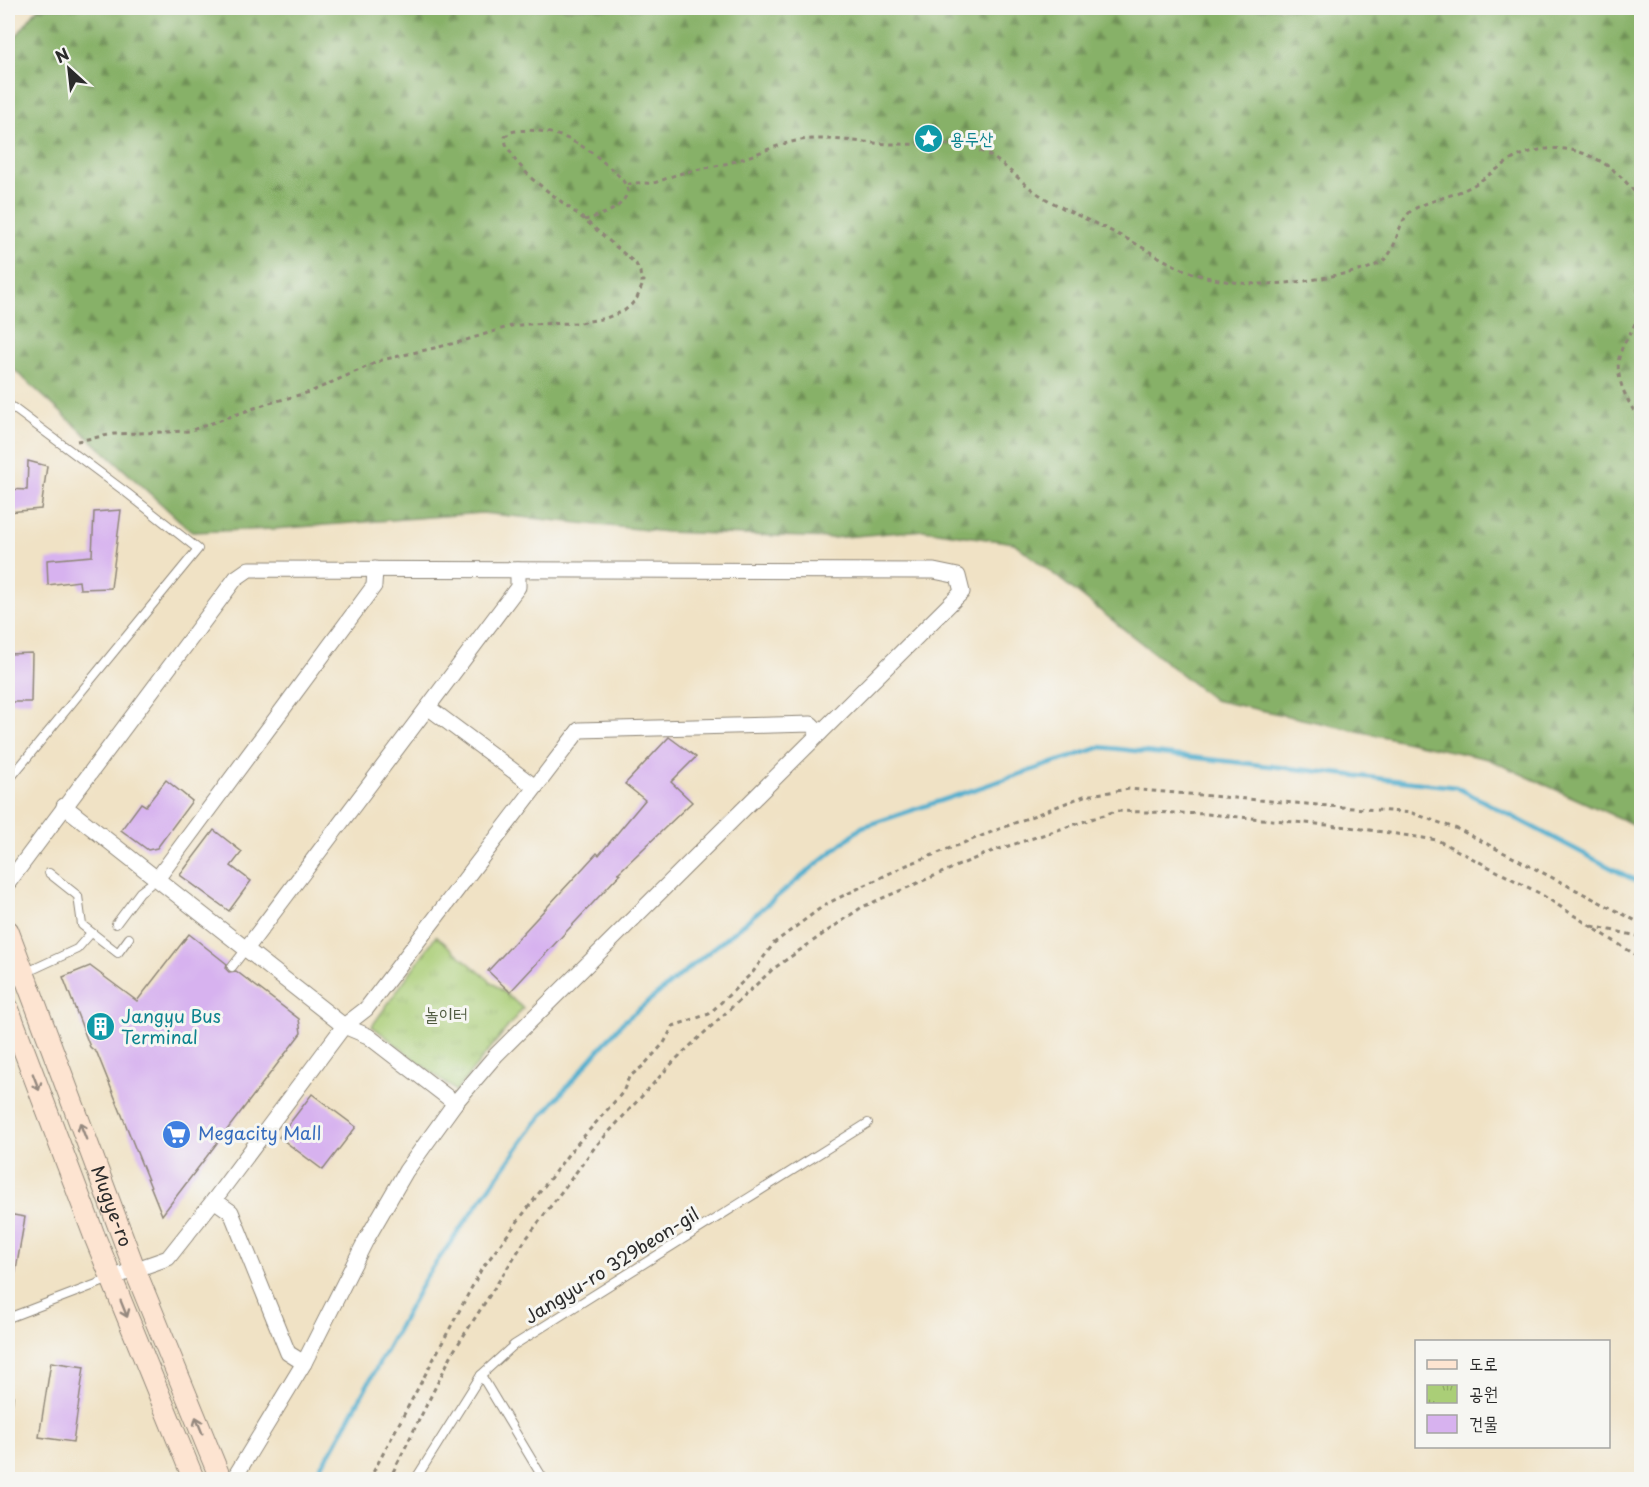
<svg xmlns="http://www.w3.org/2000/svg" width="1649" height="1487" font-family="'Playpen Sans','Poor Story',sans-serif">
<style>
.forest{fill:url(#forest-firs);stroke:#596e4a;stroke-width:1.5}
.park{fill:url(#park-tufts);stroke:#6a7c51;stroke-width:1.5}
.lines{fill:none;stroke-linecap:round;stroke-linejoin:round}
.stream{stroke:#50aece;stroke-width:4.5}
.building{fill:#d7b2ef}
.lane-casing{stroke:#8e8678;stroke-width:10}
.street-casing{stroke:#8e8678;stroke-width:17}
.secondary-casing{stroke:#8e8678;stroke-width:23}
.path{stroke:#8e8678;stroke-width:3;stroke-dasharray:4.5 4.5;stroke-linecap:butt}
.lane{stroke:#fff;stroke-width:8}
.street{stroke:#fff;stroke-width:15}
.secondary{stroke:#fde4d1;stroke-width:21}
.oneway{stroke:#94887e}
.labels{text-anchor:middle;stroke-width:6;stroke-linejoin:round;paint-order:stroke}
.culture-label{font-size:18px;fill:#0d838f;stroke:#f6f6f2;text-anchor:start}
.park-label{font-size:18px;fill:#515c42;stroke:#f6f6f2}
.shop-label{font-size:18px;fill:#366cbe;stroke:#f6f6f2;text-anchor:start}
.street-label{font-size:18px;fill:#2b2b2b;stroke:#f6f6f2}
</style>
<defs>
<pattern id="forest-firs" width="22" height="20" patternUnits="userSpaceOnUse" patternTransform="scale(1.5)"><rect width="22" height="20" fill="#87b168"/><path d="M5 1l3.5 6h-7zM16 11l3.5 6h-7z" fill="#6f9056"/></pattern>
<pattern id="park-tufts" width="24" height="20" patternUnits="userSpaceOnUse" patternTransform="scale(1.5)"><rect width="24" height="20" fill="#aace77"/><path d="M3 7l-1-3M5 7V3M7 7l1-3M15 17l-1-3M17 17v-4M19 17l1-3" fill="none" stroke="#92b167"/></pattern>
</defs>
<rect width="100%" height="100%" fill="#f6f6f2"/>
<filter id="ink" filterUnits="userSpaceOnUse"><feTurbulence type="fractalNoise" baseFrequency=".0167" numOctaves="2"/><feDisplacementMap in="SourceGraphic" scale="12" xChannelSelector="R" yChannelSelector="G"/><feConvolveMatrix kernelMatrix="1 2 1 2 8 2 1 2 1" color-interpolation-filters="sRGB"/></filter>
<filter id="wash" filterUnits="userSpaceOnUse"><feTurbulence type="fractalNoise" baseFrequency=".008" numOctaves="4" result="noise"/><feDisplacementMap in="SourceGraphic" scale="24" xChannelSelector="R" yChannelSelector="G"/><feGaussianBlur stdDeviation="1.35" result="paint"/><feColorMatrix in="noise" values="0 0 0 0 0 0 0 0 0 0 0 0 0 0 0 0 0 1.4 0 .05"/><feComposite in="paint" operator="in"/></filter>
<g filter="url(#wash)">
<rect width="100%" height="100%" fill="#f0e2c5"/>
<path class="forest" d="M38,8H1641V828L1488,759L1214,700L1014,543L924,530L832,538L667,532L482,513L273,529L192,532L8,364V47Z"/>
<path class="park" d="M436,936L523,1008L456,1091L372,1026Z"/>
<g class="lines">
<path class="stream" d="M311,1480L332,1450L426,1277L535,1124L622,1023L862,827L1101,747L1456,787L1642,884"/>
</g>
<g id="blocks">
<g class="building">
<path d="M28,461L47,466L41,509L8,512V489L27,490Z"/>
<path d="M121,510L111,588L80,589L79,581L48,585L47,560L92,556L94,512Z"/>
<path d="M32,653L31,702H8V654Z"/>
<path d="M669,737L696,757L671,782L692,802L618,873L620,874L510,992L488,971L597,853L599,855L645,800L625,784Z"/>
<path d="M166,780L192,801L157,848L148,850L121,830L141,803L146,806Z"/>
<path d="M214,830L242,852L231,866L251,881L229,911L180,875Z"/>
<path d="M189,934L227,964L226,969L229,972L236,971L299,1019L301,1033L162,1215L97,1053L90,1047L63,977L90,966L137,1001Z"/>
<path d="M312,1094L356,1127L323,1170L279,1137Z"/>
<path d="M8,1214L25,1217L14,1282H8Z"/>
<path d="M51,1362L84,1367L73,1442L39,1437Z"/>
</g>
</g>
</g>
<g filter="url(#ink)">
<use href="#blocks" fill-opacity="0" stroke="#8e8678" stroke-width="1.5"/>
<g class="lines">
<defs>
<g id="lane">
<path d="M8,404L127,493L198,549L8,781"/>
<path d="M49,873L78,896L82,925L118,953L129,938"/>
<path d="M116,924L140,892L157,879"/>
<path d="M232,967L246,949"/>
<path d="M25,973L77,949L91,933"/>
<path d="M8,1318L110,1279"/>
<path d="M8,1370L9,1397L8,1405"/>
<path d="M481,1375L544,1480"/>
<path d="M415,1480L481,1375L514,1345L868,1123"/>
</g>
<g id="street">
<path d="M429,708L535,787"/>
<path d="M64,806L344,1026L368,1036L455,1103"/>
<path d="M157,879L374,586L375,569"/>
<path d="M8,883L236,578L249,569L934,571L958,576L962,592L496,1055L455,1103L406,1171L366,1240L304,1363L233,1480"/>
<path d="M246,949L518,587V570"/>
<path d="M8,980L24,974"/>
<path d="M214,1200L231,1212L288,1353L304,1363"/>
<path d="M111,1278L168,1258L214,1200L344,1026L366,1009L579,730L811,724L820,733"/>
</g>
<g id="secondary">
<path id="s1" d="M8,931L135,1270L221,1480"/>
<path d="M8,1008L94,1235L194,1480"/>
</g>
</defs>
<use href="#lane" class="lane-casing"/>
<use href="#street" class="street-casing"/>
<use href="#secondary" class="secondary-casing"/>
<g class="path">
<path d="M627,185C636,181 644,184 653,183C662,181 671,176 679,174C697,169 715,167 732,162C756,155 777,144 801,140C833,136 865,144 896,144C922,145 953,141 978,150C1002,159 1018,181 1040,195C1065,211 1094,222 1121,236C1140,245 1157,257 1176,266C1224,289 1282,287 1332,276C1348,273 1366,271 1380,263C1400,250 1393,227 1412,210C1430,200 1450,197 1468,188C1486,179 1501,164 1519,156C1569,135 1615,160 1642,203"/>
<path d="M1642,252L1639,264L1637,317C1634,330 1625,339 1621,351C1612,374 1627,403 1642,422"/>
<path d="M77,441L114,434L189,431L266,404L310,392L382,360L460,342L511,326L528,324L579,323L606,318L624,311L631,305L637,298L644,281H641L640,272L636,264L585,220L532,179L515,160L506,144L505,137L510,132C548,125 581,141 608,166C616,173 625,180 628,191C622,210 603,214 585,220"/>
<path d="M1592,926L1642,937"/>
<path d="M369,1480L481,1270L570,1152L623,1092L629,1077L643,1066L664,1043L673,1026L709,1014L753,972L774,943L826,904L907,865L1084,796L1129,789L1412,813L1460,830L1642,924"/>
<path d="M389,1480L453,1352L526,1239L595,1147L676,1059L773,969L862,907L990,852L1116,811L1207,814L1349,827L1437,840L1539,893L1642,959"/>
</g>
<use href="#lane" class="lane"/>
<use href="#street" class="street"/>
<use href="#secondary" class="secondary"/>
</g>
<defs><path id="oneway-shaft" d="M-6 0H5M1.5-3L5.5 0L1.5 3" fill="none" stroke-width="1.6" stroke-linecap="round" stroke-linejoin="round" transform="scale(1.5)"/></defs>
<g class="oneway">
<use href="#oneway-shaft" transform="translate(36 1082) rotate(69)"/>
<use href="#oneway-shaft" transform="translate(83 1131) rotate(-111)"/>
<use href="#oneway-shaft" transform="translate(124 1309) rotate(68)"/>
<use href="#oneway-shaft" transform="translate(199 1425) rotate(-112)"/>
</g>
</g>
<defs>
<symbol id="sight-disc" viewBox="-11 -11 22 22"><circle r="9.5" fill="#0f9aa8" stroke="#f6f6f2"/><path d="M0-6L1.8-2.2L6-1.7L2.9 1.2L3.7 5.4L0 3.3L-3.7 5.4L-2.9 1.2L-6-1.7L-1.8-2.2Z" fill="#fff"/></symbol>
<symbol id="building-disc" viewBox="-11 -11 22 22"><circle r="9.5" fill="#0f9aa8" stroke="#f6f6f2"/><path d="M-4-6H4V6H1V3H-1V6H-4ZM-2.5-4.3h1.7v1.8h-1.7ZM.8-4.3h1.7v1.8H.8ZM-2.5-1h1.7V.8h-1.7ZM.8-1h1.7V.8H.8Z" fill="#fff"/></symbol>
<symbol id="supermarket-disc" viewBox="-11 -11 22 22"><circle r="9.5" fill="#3f7fe0" stroke="#f6f6f2"/><path d="M-6-5.5h2.5l.6 2H6L4.5 2H-2.5L-4.4-4H-6ZM-1.5 3.2a1.3 1.3 0 1 0 .1 0ZM3 3.2a1.3 1.3 0 1 0 .1 0Z" fill="#fff"/></symbol>
</defs>
<g fill-rule="evenodd">
<use href="#sight-disc" x="912" y="122" width="33" height="33"/>
<use href="#building-disc" x="84" y="1010" width="33" height="33"/>
<use href="#supermarket-disc" x="160" y="1118" width="33" height="33"/>
</g>
<g class="labels">
<g class="culture-label">
<text x="950" y="145">용두산</text>
<text x="121" y="1023">Jangyu Bus<tspan x="121" dy="21">Terminal</tspan></text>
</g>
<g class="park-label">
<text x="446" y="1021">놀이터</text>
</g>
<g class="shop-label">
<text x="198" y="1140">Megacity Mall</text>
</g>
<g class="street-label">
<text dy="6" stroke="none"><textPath href="#s1" startOffset="294">Mugye-ro</textPath></text>
<text transform="translate(612 1266) rotate(-32)" y="6">Jangyu-ro 329beon-gil</text>
</g>
</g>
<rect width="1649" height="1487" fill="none" stroke="#f6f6f2" stroke-width="30"/>
<rect x="1415" y="1340" width="195" height="108" fill="#f6f6f2" stroke="#a5a5a2" stroke-width="1.5"/>
<rect x="1427" y="1360" width="30" height="9" fill="#fde4d1" stroke="#a5a5a2" stroke-width="1.5"/>
<text x="1469" y="1370" font-size="18" fill="#2b2b2b">도로</text>
<rect x="1427" y="1385" width="30" height="18" fill="url(#park-tufts)" stroke="#a5a5a2" stroke-width="1.5"/>
<text x="1469" y="1400" font-size="18" fill="#2b2b2b">공원</text>
<rect x="1427" y="1415" width="30" height="18" fill="#d7b2ef" stroke="#a5a5a2" stroke-width="1.5"/>
<text x="1469" y="1430" font-size="18" fill="#2b2b2b">건물</text>
<g transform="translate(69 69) rotate(333)" stroke="#f6f6f2" stroke-width="4.5" paint-order="stroke">
<path d="M0-4.5L10 22L0 15L-10 22Z" fill="#2b2b2b"/>
<text y="-9" font-size="16" font-weight="bold" text-anchor="middle" fill="#2b2b2b">N</text>
</g>
</svg>
